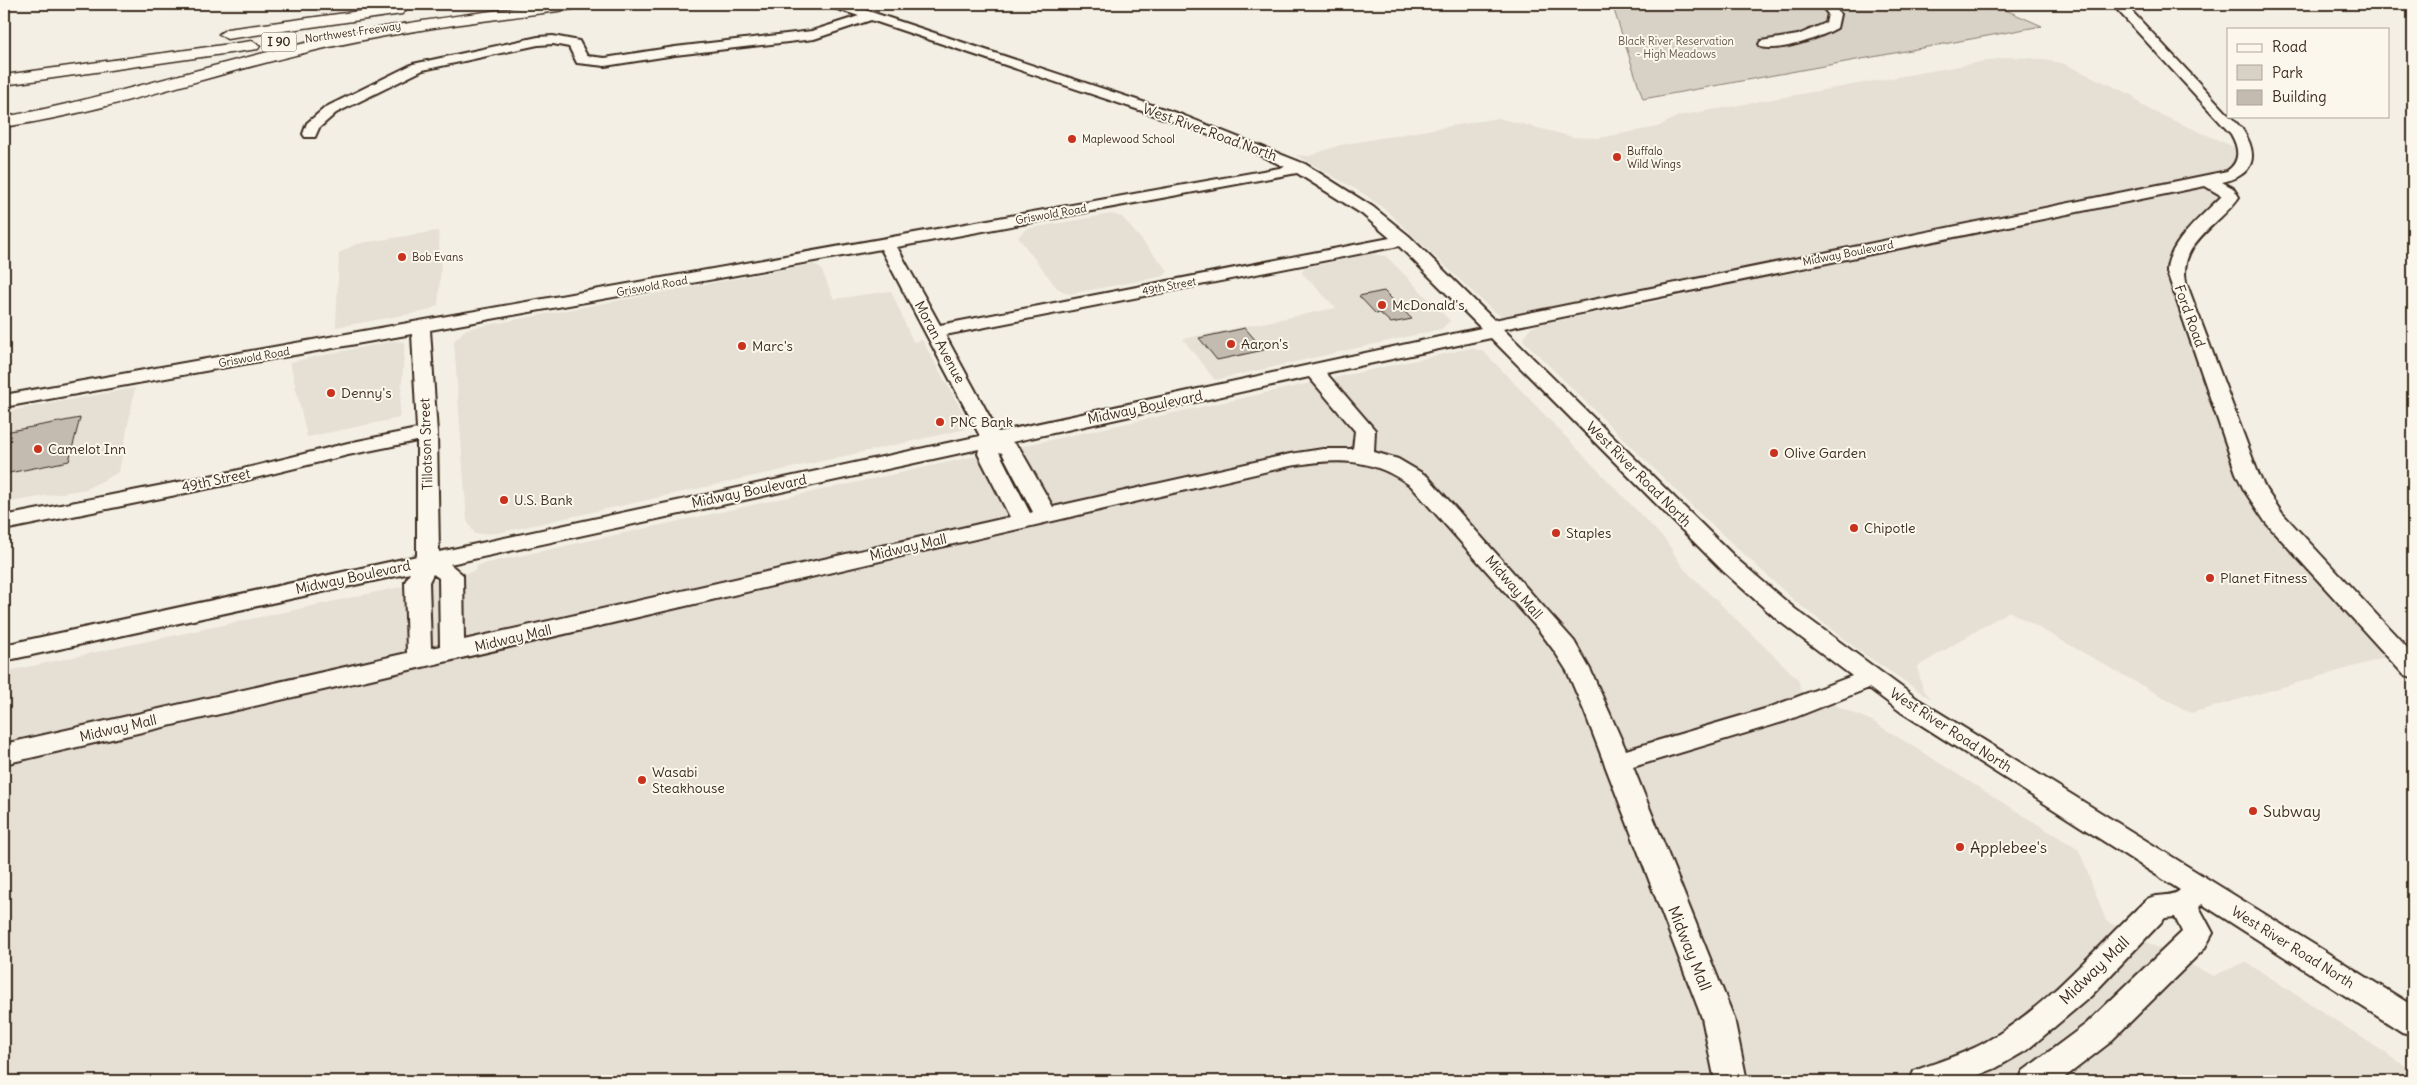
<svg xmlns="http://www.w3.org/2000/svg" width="2417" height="1085" font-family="Delius,sans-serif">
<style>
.built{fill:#e5dfd4}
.green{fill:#d8d1c6;stroke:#8a7e72}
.building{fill:#c3bbb0;stroke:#3b2a1e}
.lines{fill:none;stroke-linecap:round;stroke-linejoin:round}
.minor-casing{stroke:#3b2a1e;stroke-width:4}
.highway-casing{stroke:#3b2a1e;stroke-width:3}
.minor{fill:#fbf7ec;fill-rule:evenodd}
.highway{fill:#fbf7ec;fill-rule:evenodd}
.poi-dot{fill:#c8321e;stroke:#fbf7ec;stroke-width:2}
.labels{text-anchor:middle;stroke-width:4;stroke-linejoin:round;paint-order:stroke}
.far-street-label{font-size:11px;fill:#3b2a1e;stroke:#fbf7ec}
.far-park-label{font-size:11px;fill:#625448;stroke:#fbf7ec}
.far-poi-label{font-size:11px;fill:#3b2a1e;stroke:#fbf7ec;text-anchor:start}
.shield{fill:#fbf7ec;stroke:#75685c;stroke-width:1}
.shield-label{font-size:12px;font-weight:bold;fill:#3b2a1e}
.street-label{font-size:14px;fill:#3b2a1e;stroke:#fbf7ec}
.poi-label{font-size:14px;fill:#3b2a1e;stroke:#fbf7ec;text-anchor:start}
.near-poi-label{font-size:16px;fill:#3b2a1e;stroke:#fbf7ec;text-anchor:start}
.near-street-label{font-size:16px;fill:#3b2a1e;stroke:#fbf7ec}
</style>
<rect width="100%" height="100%" fill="#f3efe4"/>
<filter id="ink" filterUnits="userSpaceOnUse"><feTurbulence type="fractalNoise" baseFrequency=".02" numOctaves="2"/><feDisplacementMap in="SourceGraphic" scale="10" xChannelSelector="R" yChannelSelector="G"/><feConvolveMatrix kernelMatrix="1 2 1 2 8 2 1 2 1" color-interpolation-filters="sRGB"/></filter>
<g filter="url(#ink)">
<g class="built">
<path d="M2010,57L2030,58L2062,63L2132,95L2141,105L2152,111L2241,150L2240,156L2229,171L1650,289L1603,296L1502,316L1493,311L1387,211L1364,194L1296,155L1309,156L1340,145L1498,118L1573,137L1599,138L1658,127L1678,116Z"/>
<path d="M2204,186L2215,189L2220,192L2221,196L2175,249L2233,459L2391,656L2191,713L2009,611L1917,667L1923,689L1931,699L1858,650L1795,601L1697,511L1523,340L1529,329L1540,324L1660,301L1836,260Z"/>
<path d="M1111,214L1122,217L1168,271L1164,276L1069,294L1057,288L1018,237L1026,229Z"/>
<path d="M438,231L441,266L438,305L427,311L336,327L339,253L356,244Z"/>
<path d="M1370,254L1386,256L1450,321L1441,329L1215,380L1183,339L1336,308L1302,273L1304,268Z"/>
<path d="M814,264L821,269L834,299L891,291L913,342L922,340L970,425L962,430L498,533L475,534L467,521L454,341L466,329Z"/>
<path d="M394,341L405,342L399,418L307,437L290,362Z"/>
<path d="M1471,348L1484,352L1666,541L1684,569L1798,679L1801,691L1872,721L2079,850L2106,921L2213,976L2246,962L2413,1071V1081H4V672L475,571L478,565Z"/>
<path d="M135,388L119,472L86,489L4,503V412Z"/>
</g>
<path class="green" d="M1612,4H1992L2042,26L1643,99Z"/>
<g class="building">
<path d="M1384,291L1412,319L1391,323L1380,313L1376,314L1359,296Z"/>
<path d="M1245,328L1264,350L1217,360L1199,338Z"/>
<path d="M80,418L69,461L4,474L5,432Z"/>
</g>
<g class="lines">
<defs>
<g id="minor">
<path d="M829,4H847L1182,115L1305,164L1373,207L1409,236L1494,320L2227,171C2241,161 2239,148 2231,134L2112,4H2125L2242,129C2260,156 2254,175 2222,182L2233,188L2239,197C2220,225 2178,242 2186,282L2258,473L2266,490L2282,513L2413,654V677L2404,675L2266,523L2244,490L2236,473L2167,272C2166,245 2204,214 2222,196L2205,186L1503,329L1739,561L1795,609L1919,700L2413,1006V1035L2402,1032L2202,904L2199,907L2213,933L2204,949L2108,1044L2060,1081H2019L2023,1071L2086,1024L2182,932L2175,917L2165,918L2091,996L2027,1050L1996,1068L1964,1081H1910L1914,1071C1937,1062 1961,1055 1982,1044C2047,1008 2092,951 2145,901C2154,892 2171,899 2180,890L1901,712L1869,688L1786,721L1633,767L1734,1018L1747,1081H1715L1702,1018L1585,713L1567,671L1555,652L1538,629L1411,486C1372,457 1336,458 1290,466L4,764V744L407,653L405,582L410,573L4,661V645L417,556V441L348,455L235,483L4,530V516L235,471L348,443L417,429L412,334L4,407V395L1285,167L1251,151L1172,121L871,20L814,39L675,55L605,66L577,63L569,47L553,44L538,45L423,70L336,113L319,128L315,137H305L303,134L307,123L326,107L413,64L538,37L553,36L579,41L587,56L605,58L675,47L812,31L859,16L831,7ZM1297,173L1362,214L1390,238L940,325L897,247ZM1399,246L1481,328L998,432L945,335ZM881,249L980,436L439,552L437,433L430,330ZM1491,338L1723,571L1779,621L1852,676L1768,708L1626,750L1591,671L1574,641L1427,476L1398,459L1374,452L1375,430L1326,373ZM1309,377L1355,431L1353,449H1323L1290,454L1053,507L1020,449L1012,442ZM979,449L978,454L1010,517L464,640L463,575L450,564ZM999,452L1002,453L1033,512L1030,513ZM433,574L439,578L440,646L431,648L429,582Z"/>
<path d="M1820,4H1832L1840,14L1837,28C1819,38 1781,52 1761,47L1759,44L1761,41L1798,35L1826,23L1828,14Z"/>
</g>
<g id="highway">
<path d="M542,4H581L573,9C484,21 395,31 308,52C206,76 107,112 4,127V117C107,98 207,65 310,42C387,24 465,15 542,4Z"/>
<path d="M397,6L405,11L402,14L227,39L219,34L227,29Z"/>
<path d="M252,41L260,46L258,49L4,85V75Z"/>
</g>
</defs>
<use href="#minor" class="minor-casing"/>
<use href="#highway" class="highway-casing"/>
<use href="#minor" class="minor"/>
<use href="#highway" class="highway"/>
</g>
</g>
<g class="poi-dot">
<circle cx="1072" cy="139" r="5"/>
<circle cx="1617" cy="157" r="5"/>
<circle cx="402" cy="257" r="5"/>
<circle cx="1382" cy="305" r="5"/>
<circle cx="1231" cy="344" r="5"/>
<circle cx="742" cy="346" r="5"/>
<circle cx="331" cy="393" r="5"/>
<circle cx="940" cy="422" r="5"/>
<circle cx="38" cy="449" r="5"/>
<circle cx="1774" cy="453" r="5"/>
<circle cx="504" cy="500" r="5"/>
<circle cx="1854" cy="528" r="5"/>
<circle cx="1556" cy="533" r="5"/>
<circle cx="2210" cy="578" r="5"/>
<circle cx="642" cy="780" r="5"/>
<circle cx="2253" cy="811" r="5"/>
<circle cx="1960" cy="847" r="5"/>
</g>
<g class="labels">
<g class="far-street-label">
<text transform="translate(353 32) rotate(-8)" y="4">Northwest Freeway</text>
<text transform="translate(1051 214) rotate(-10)" y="4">Griswold Road</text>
<text transform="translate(1848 253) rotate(-11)" y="4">Midway Boulevard</text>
<text transform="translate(652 286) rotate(-10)" y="4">Griswold Road</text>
<text transform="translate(1169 286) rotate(-11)" y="4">49th Street</text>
<text transform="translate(254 357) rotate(-10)" y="4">Griswold Road</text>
</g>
<g class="far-park-label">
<text x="1676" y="45">Black River Reservation<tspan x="1676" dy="13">- High Meadows</tspan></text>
</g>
<g class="far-poi-label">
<text x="1082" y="143">Maplewood School</text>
<text x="1627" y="155">Buffalo<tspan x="1627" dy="13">Wild Wings</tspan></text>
<text x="412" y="261">Bob Evans</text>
</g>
<rect class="shield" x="261.5" y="32.5" width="35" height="19" rx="4"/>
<g class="shield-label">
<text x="279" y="46">I 90</text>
</g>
<g class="street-label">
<text transform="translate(1210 132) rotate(20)" y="5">West River Road North</text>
<text transform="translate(2190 316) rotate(70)" y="5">Ford Road</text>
<text transform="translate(940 342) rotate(62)" y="5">Moran Avenue</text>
<text transform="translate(1145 407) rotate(-12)" y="5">Midway Boulevard</text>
<text transform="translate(426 444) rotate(-92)" y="5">Tillotson Street</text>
<text transform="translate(1639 474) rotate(45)" y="5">West River Road North</text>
<text transform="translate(216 480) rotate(-12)" y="5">49th Street</text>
<text transform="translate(749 491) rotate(-12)" y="5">Midway Boulevard</text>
<text transform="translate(908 547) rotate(-13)" y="5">Midway Mall</text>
<text transform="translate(353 577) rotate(-12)" y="5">Midway Boulevard</text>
<text transform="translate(1514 587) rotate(49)" y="5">Midway Mall</text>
<text transform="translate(513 638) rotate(-13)" y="5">Midway Mall</text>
<text transform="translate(118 728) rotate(-13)" y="5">Midway Mall</text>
<text transform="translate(1951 730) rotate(33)" y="5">West River Road North</text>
<text transform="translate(2293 947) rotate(32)" y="5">West River Road North</text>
</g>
<g class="poi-label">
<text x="1392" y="310">McDonald's</text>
<text x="1241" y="349">Aaron's</text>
<text x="752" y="351">Marc's</text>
<text x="341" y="398">Denny's</text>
<text x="950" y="427">PNC Bank</text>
<text x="48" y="454">Camelot Inn</text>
<text x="1784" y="458">Olive Garden</text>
<text x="514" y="505">U.S. Bank</text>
<text x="1864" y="533">Chipotle</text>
<text x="1566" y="538">Staples</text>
<text x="2220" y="583">Planet Fitness</text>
<text x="652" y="777">Wasabi<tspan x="652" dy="16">Steakhouse</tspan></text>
</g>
<g class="near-poi-label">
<text x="2263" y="817">Subway</text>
<text x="1970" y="853">Applebee's</text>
</g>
<g class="near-street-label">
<text transform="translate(1690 948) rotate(68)" y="6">Midway Mall</text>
<text transform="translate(2094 970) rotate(-44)" y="6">Midway Mall</text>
</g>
</g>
<rect width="2417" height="1085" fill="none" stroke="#fbf7ec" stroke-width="20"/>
<rect x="10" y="10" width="2397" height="1065" fill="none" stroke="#3b2a1e" stroke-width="2" filter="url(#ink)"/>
<rect x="2227" y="28" width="162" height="90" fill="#fbf7ec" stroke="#aea59a"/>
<rect x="2237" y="44" width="25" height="8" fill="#fbf7ec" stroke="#aea59a"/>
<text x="2272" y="52" font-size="15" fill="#3b2a1e">Road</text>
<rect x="2237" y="65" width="25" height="15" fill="#d8d1c6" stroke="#aea59a"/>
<text x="2272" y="78" font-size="15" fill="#3b2a1e">Park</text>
<rect x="2237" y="90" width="25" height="15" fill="#c3bbb0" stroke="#aea59a"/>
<text x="2272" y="102" font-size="15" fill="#3b2a1e">Building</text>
</svg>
